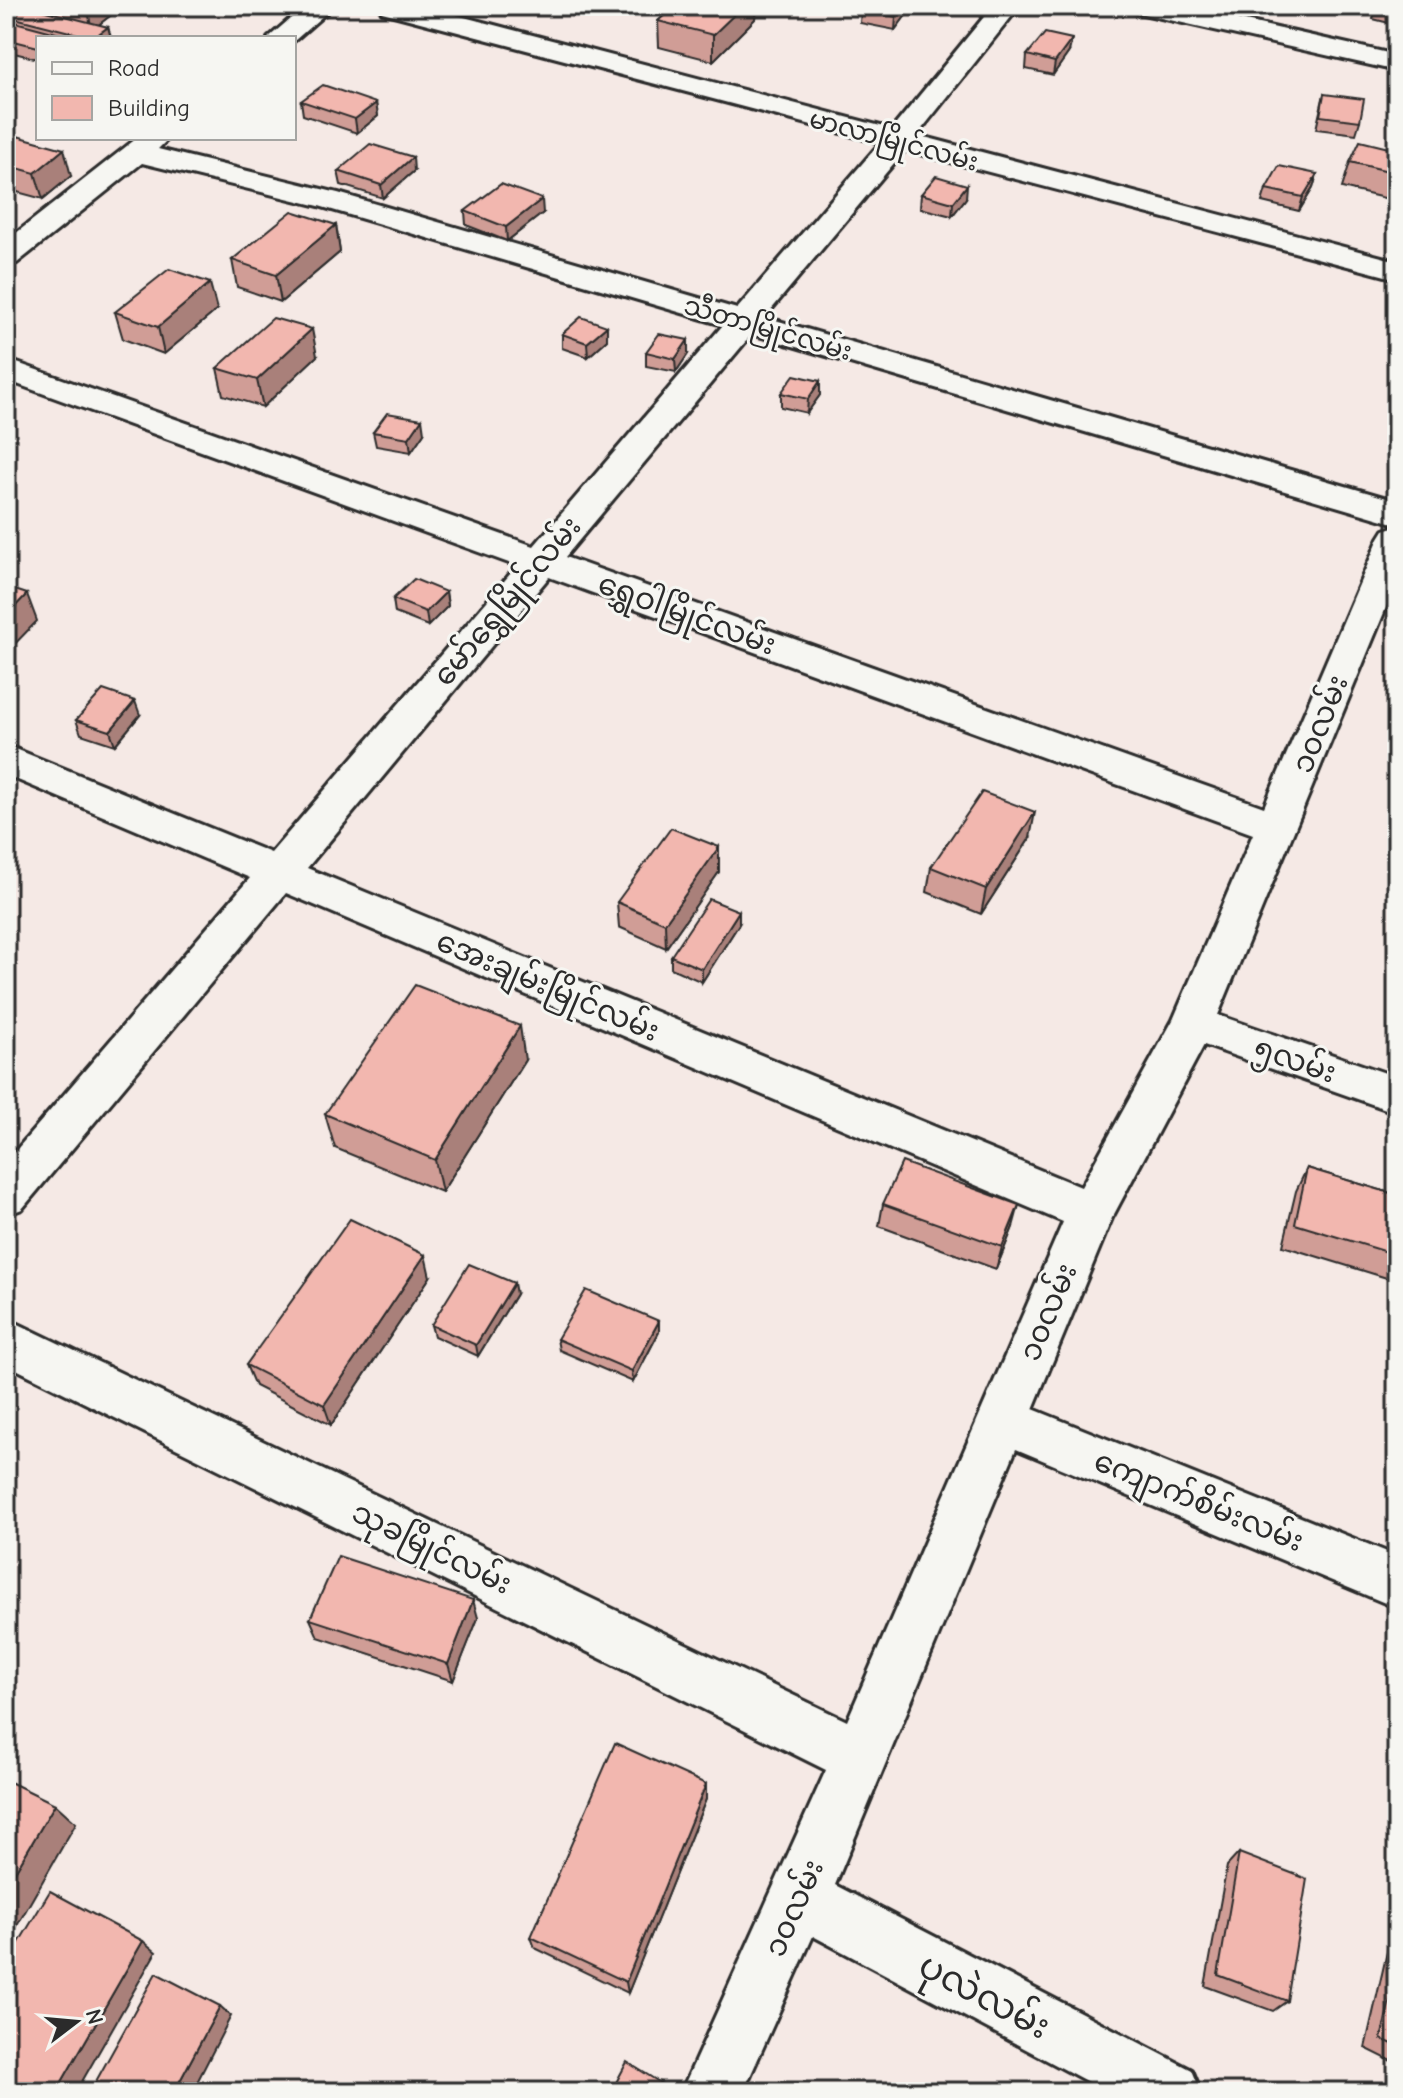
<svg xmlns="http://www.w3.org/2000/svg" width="1403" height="2098" font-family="'Comic Neue','Noto Sans Myanmar',sans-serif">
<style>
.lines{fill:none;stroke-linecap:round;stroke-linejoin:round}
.minor-casing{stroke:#2b2b2b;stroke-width:6}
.minor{fill:#f6f6f2;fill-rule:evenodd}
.wall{fill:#d09d96;stroke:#2b2b2b;stroke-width:2}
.shaded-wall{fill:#a9807a;stroke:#2b2b2b;stroke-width:2}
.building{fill:#f2b7af;stroke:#2b2b2b;stroke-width:2}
.labels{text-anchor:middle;stroke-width:6;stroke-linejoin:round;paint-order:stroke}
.far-street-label{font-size:26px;fill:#2b2b2b;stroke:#f6f6f2}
.street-label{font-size:30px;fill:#2b2b2b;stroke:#f6f6f2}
.near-street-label{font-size:36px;fill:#2b2b2b;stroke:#f6f6f2}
</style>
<rect width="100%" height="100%" fill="#f5e9e5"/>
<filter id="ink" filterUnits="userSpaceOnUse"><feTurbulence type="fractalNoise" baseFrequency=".0125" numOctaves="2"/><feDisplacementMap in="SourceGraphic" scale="16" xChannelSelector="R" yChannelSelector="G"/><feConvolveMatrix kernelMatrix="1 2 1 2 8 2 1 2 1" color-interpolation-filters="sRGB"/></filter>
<g filter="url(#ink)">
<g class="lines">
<defs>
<g id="minor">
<path d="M305,6H334L294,41V38H268Z"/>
<path d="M378,6H422L892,129L993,6H1020L917,135L1397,261V279L905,150L765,317L1397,501V524L752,334L565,557L1264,807L1379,538L1384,530L1397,526V581L1218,1015L1397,1077V1113L1204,1045L1112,1218L1033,1409L1397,1556V1608L1016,1449L835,1885L1192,2070L1201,2092H1107L813,1936L743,2092H681L826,1770L6,1364V1318L847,1721L1063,1222L286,893L22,1209L6,1215V1162L250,878L6,775V745L271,853L517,566L6,380V359L534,546L723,325L319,206L142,163L17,263L6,265V241L137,138H169L158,149L338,193L737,309L880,143L382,12ZM549,577L1253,834L1173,1020L1081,1187L307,868Z"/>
<path d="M1130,6H1179L1397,55V71L1143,14L1134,12Z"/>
</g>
</defs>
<use href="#minor" class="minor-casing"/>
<use href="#minor" class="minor"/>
</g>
<g class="wall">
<path d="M26,6H109L111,15L98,25L108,27L111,38H38V59L6,51V29L13,24L11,17Z"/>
<path d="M675,6H756L755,19L713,61L659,47L658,21Z"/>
<path d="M913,6L895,30L860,23L861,10Z"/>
<path d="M1377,6H1397V25L1373,19Z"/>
<path d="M1069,52L1053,75L1026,69L1027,55Z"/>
<path d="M1324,94L1360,121L1356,134L1316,129Z"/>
<path d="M301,101L376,103L378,116L357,133L303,115Z"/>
<path d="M6,133L71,176L43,199L6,189Z"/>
<path d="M1397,150V201L1342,188L1350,162Z"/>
<path d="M338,171H414L383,198L341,185Z"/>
<path d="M1317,174L1313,188L1299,211L1262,202L1266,189Z"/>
<path d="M921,194L966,198L952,216L920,208Z"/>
<path d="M465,211L543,213L507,241L466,225Z"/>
<path d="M336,225L340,252L281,302L237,287L232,260Z"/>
<path d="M217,310L164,354L123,339L115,312Z"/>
<path d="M607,326V340L588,357L562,348V334Z"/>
<path d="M646,352L688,354L676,372L646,366Z"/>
<path d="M317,356L263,407L223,395L217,368Z"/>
<path d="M820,381V395L807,413L781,407V393Z"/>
<path d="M373,432L424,433L411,452L376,446Z"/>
<path d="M446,592L448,606L428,626L395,613L393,599Z"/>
<path d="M140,715L115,745L81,734L76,720Z"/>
<path d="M1030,838L981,914L927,892L931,867Z"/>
<path d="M719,847V872L666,948L619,927L617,902Z"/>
<path d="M739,924L702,982L671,968V956Z"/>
<path d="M525,1060L442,1192L335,1148L325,1114Z"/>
<path d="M1307,1168L1397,1195V1267L1390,1279L1283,1246L1296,1191Z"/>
<path d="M883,1204L1013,1227L996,1269L879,1226Z"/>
<path d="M430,1277L331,1425L255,1386L246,1365Z"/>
<path d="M516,1294L478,1356L434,1336L431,1325Z"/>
<path d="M659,1321V1332L633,1382L559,1350L557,1339Z"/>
<path d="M478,1618L453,1681L318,1637L310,1619Z"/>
<path d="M706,1784V1799L628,1993L535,1948L531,1937Z"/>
<path d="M1239,1853L1287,2001L1273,2011L1205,1986L1227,1866Z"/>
<path d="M1397,1916V2064L1365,2048L1395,1917Z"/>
</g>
<g class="shaded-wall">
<path d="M102,6H109L111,15L92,30L89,16Z"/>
<path d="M743,6H756L755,19L713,61V35Z"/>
<path d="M904,6H913L895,30L896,17Z"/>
<path d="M108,27L111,38H94Z"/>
<path d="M1072,39L1069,52L1053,75L1055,62Z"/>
<path d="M376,103L378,116L357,133L355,119Z"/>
<path d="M64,149L71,176L43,199L35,173Z"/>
<path d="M413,157L414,171L383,198L381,185Z"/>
<path d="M1317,174L1313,188L1299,211L1303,197Z"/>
<path d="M967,185L966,198L952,216L953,203Z"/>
<path d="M542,199L543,213L507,241L506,227Z"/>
<path d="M336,225L340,252L281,302L276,275Z"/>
<path d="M210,283L217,310L164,354L158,327Z"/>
<path d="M607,326V340L588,357L587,343Z"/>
<path d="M312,329L317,356L263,407L257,380Z"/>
<path d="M688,340V354L676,372L675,359Z"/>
<path d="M820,381V395L807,413L808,399Z"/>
<path d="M422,419L424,433L411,452L409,438Z"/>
<path d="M446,592L448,606L428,626L426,612Z"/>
<path d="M27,594L37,621L6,653V616Z"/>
<path d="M135,701L140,715L115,745L110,731Z"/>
<path d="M1035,812L1030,838L981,914L986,889Z"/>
<path d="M719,847V872L666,948L665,923Z"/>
<path d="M739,911V924L702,982V969Z"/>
<path d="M520,1026L525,1060L442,1192L435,1160Z"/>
<path d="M1019,1205L1013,1227L996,1269L1002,1247Z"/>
<path d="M425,1255L430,1277L331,1425L324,1405Z"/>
<path d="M514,1283L516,1294L478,1356L476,1345Z"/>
<path d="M659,1321V1332L633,1382L632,1371Z"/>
<path d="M473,1600L478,1618L453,1681L448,1664Z"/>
<path d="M706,1784V1799L628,1993L626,1982Z"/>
<path d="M55,1804L76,1823L6,1945V1887Z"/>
<path d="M143,1941L156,1952L76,2092H56Z"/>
<path d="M220,2006L231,2016L192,2092H174Z"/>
</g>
<g class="building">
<path d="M26,6L108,27L93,38L11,17Z"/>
<path d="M49,6H102L89,16Z"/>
<path d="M675,6H743L713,35L658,21Z"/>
<path d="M863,6H904L896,17L861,10Z"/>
<path d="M1377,6H1397V11Z"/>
<path d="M15,22L75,38H38V47L6,39V29Z"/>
<path d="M1045,33L1072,39L1055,62L1027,55Z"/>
<path d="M323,85L376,103L355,119L301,101Z"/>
<path d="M1324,94L1364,99L1360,121L1320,116Z"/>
<path d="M6,133L64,149L35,173L6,165Z"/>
<path d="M1360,141L1397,150V173L1350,162Z"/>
<path d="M370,144L413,157L381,185L338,171Z"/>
<path d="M1279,166L1317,174L1303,197L1266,189Z"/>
<path d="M936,176L967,185L953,203L921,194Z"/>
<path d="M501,184L542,199L506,227L465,211Z"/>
<path d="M292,211L336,225L276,275L232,260Z"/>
<path d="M169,269L210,283L158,327L115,312Z"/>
<path d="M581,317L607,326L587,343L562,334Z"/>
<path d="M273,318L312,329L257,380L217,368Z"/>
<path d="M659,334L688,340L675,359L646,352Z"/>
<path d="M794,375L820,381L808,399L781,393Z"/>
<path d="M387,413L422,419L409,438L373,432Z"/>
<path d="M414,579L446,592L426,612L393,599Z"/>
<path d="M6,587L27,594L6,616Z"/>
<path d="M103,690L135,701L110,731L76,720Z"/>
<path d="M982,792L1035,812L986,889L931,867Z"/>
<path d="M671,828L719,847L665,923L617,902Z"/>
<path d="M709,899L739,911L702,969L671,956Z"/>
<path d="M415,985L520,1026L435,1160L325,1114Z"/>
<path d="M902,1162L1019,1205L1002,1247L883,1204Z"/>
<path d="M1307,1168L1397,1195V1255L1295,1224Z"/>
<path d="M350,1219L425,1255L324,1405L246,1365Z"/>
<path d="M469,1264L514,1283L476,1345L431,1325Z"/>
<path d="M586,1290L659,1321L632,1371L557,1339Z"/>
<path d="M338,1556L473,1600L448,1664L310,1619Z"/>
<path d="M615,1743L706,1784L626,1982L531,1937Z"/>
<path d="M6,1780L55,1804L6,1887Z"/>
<path d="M1239,1853L1307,1879L1287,2001L1218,1975Z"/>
<path d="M50,1891L143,1941L56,2092H27L6,2080V1964Z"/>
<path d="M1397,1970V2046L1381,2039Z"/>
<path d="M156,1973L220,2006L174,2092H90Z"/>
<path d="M627,2062L675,2092H611Z"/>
</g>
</g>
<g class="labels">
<g class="far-street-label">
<text transform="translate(894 140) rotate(15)" y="9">မာလာမြိုင်လမ်း</text>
<text transform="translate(768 328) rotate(16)" y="9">သီတာမြိုင်လမ်း</text>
</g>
<g class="street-label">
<text transform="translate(507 601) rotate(-50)" y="10">မော်ရွှေမြိုင်လမ်း</text>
<text transform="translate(687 614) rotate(20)" y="10">ရွှေဝါမြိုင်လမ်း</text>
<text transform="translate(1320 724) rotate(-68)" y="10">၁၀လမ်း</text>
<text transform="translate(548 986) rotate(23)" y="10">အေးချမ်းမြိုင်လမ်း</text>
<text transform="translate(1295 1060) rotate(19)" y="10">၅လမ်း</text>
<text transform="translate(1048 1312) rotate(-67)" y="10">၁၀လမ်း</text>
<text transform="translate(1199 1501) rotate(22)" y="10">ကျောက်စိမ်းလမ်း</text>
<text transform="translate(432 1548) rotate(26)" y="10">သုခမြိုင်လမ်း</text>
<text transform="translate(794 1908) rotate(-66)" y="10">၁၀လမ်း</text>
</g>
<g class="near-street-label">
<text transform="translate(985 1995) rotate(28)" y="13">ပုလဲလမ်း</text>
</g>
</g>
<rect width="1403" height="2098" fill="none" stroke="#f6f6f2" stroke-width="32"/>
<rect x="16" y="16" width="1371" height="2066" fill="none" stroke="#2b2b2b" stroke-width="3" filter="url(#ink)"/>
<rect x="36" y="36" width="260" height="104" fill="#f6f6f2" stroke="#a5a5a2" stroke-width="2"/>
<rect x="52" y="62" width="40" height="12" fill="#f6f6f2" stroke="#a5a5a2" stroke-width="2"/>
<text x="108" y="76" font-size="24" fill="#2b2b2b">Road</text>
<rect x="52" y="96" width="40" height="24" fill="#f2b7af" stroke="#a5a5a2" stroke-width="2"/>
<text x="108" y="116" font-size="24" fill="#2b2b2b">Building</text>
<g transform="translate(76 2022) rotate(74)" stroke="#f6f6f2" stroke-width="6" paint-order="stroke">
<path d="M0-6L14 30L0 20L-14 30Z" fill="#2b2b2b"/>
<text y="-12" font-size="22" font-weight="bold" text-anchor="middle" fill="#2b2b2b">N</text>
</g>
</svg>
